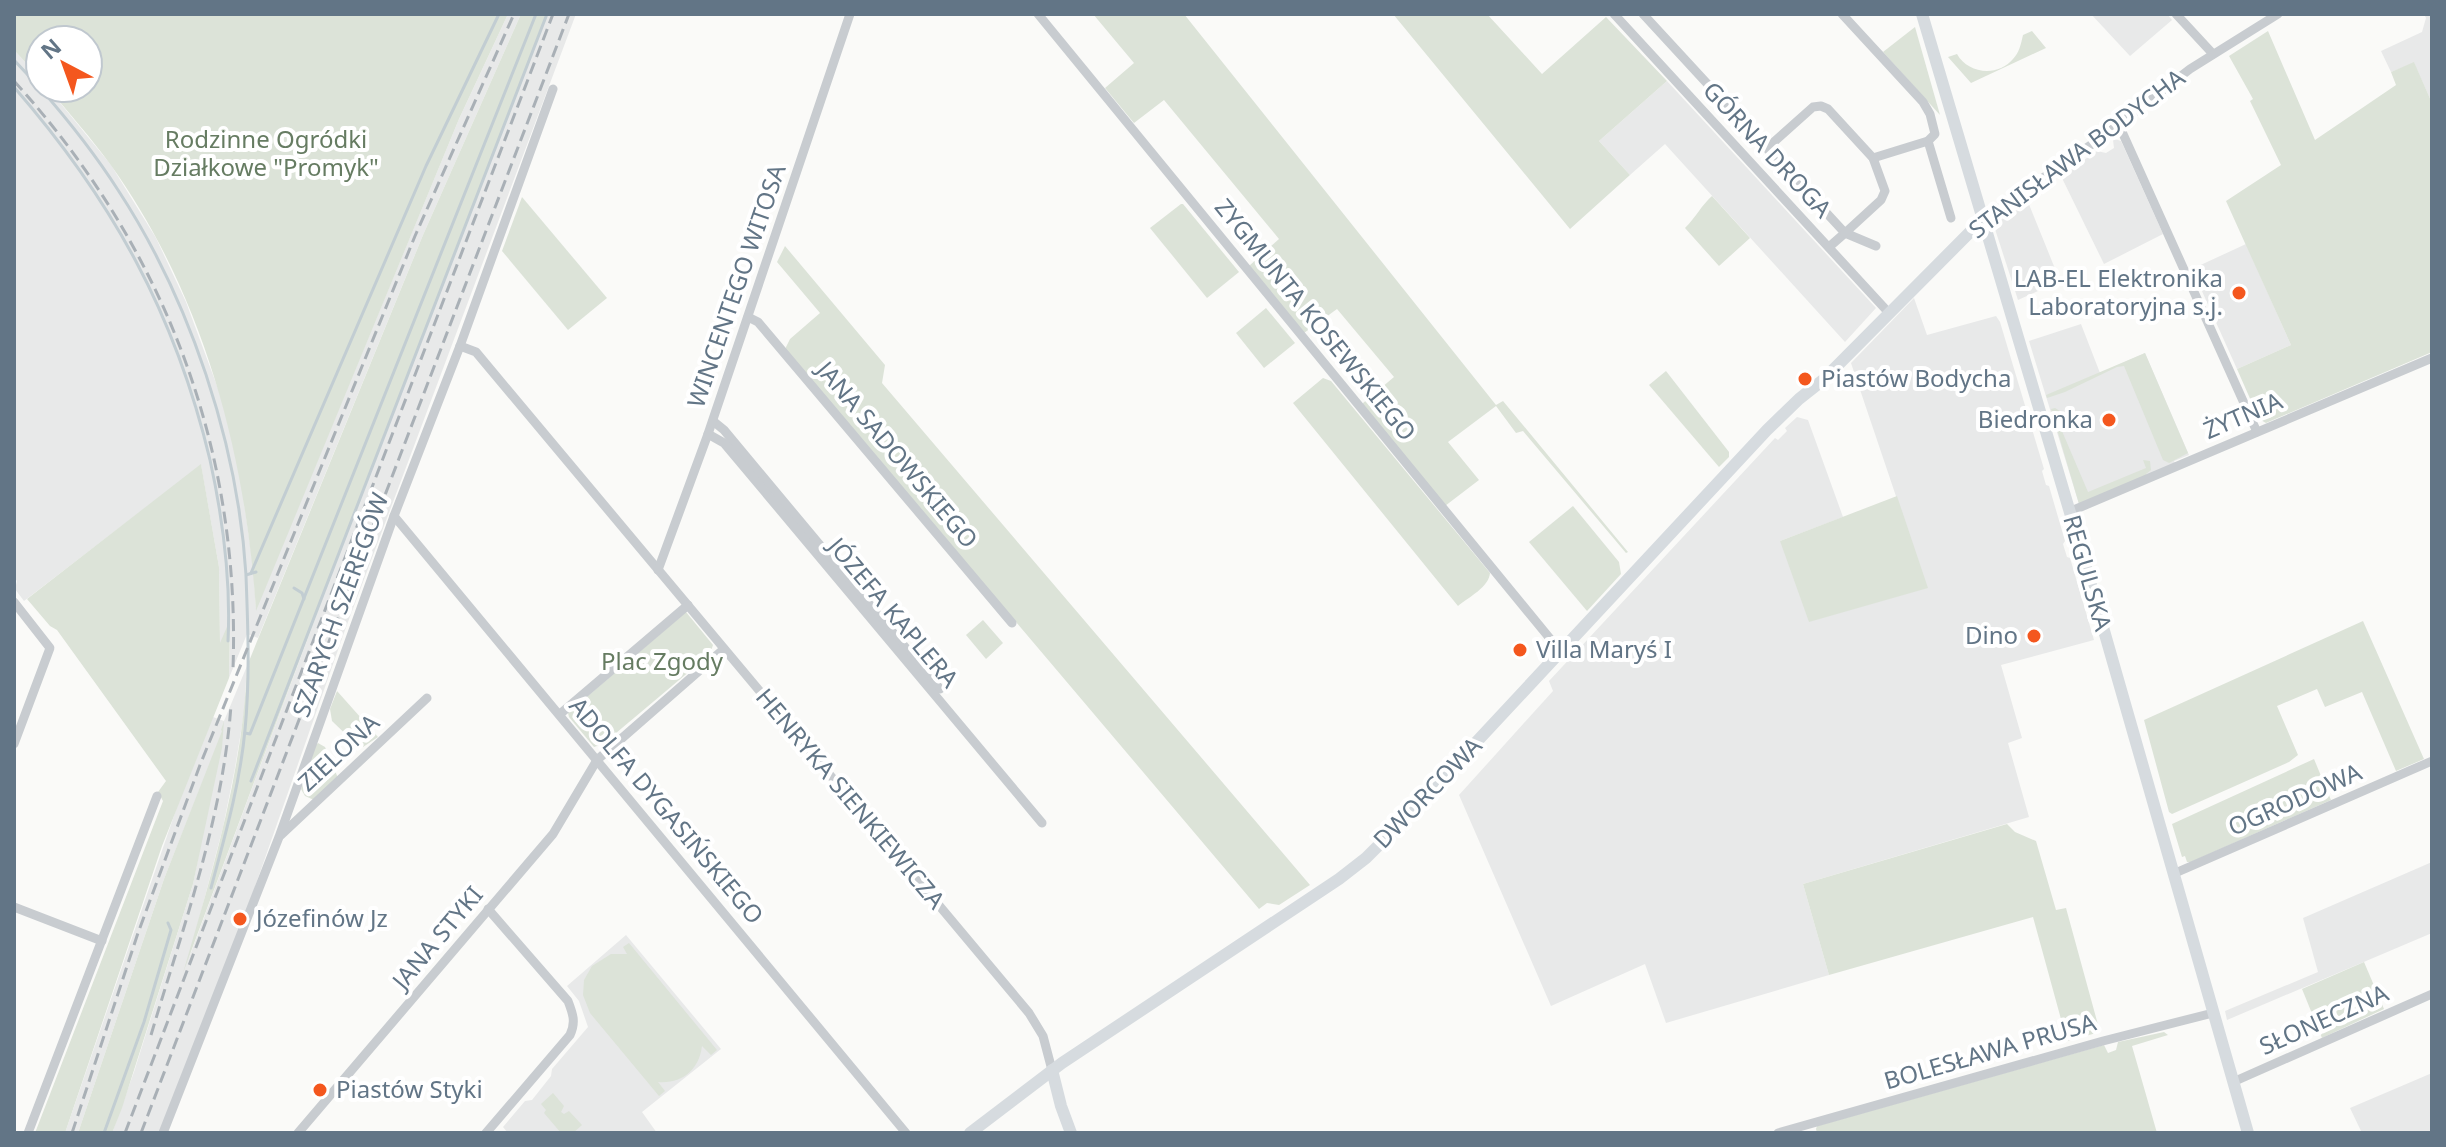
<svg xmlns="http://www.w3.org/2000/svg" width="2446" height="1147" font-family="'Noto Sans',sans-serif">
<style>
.built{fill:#e8e9e9}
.green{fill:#dce3d8}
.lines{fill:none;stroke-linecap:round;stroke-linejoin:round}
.stream{stroke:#c2cdd2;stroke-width:3}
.street{stroke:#c8ccd0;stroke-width:9}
.secondary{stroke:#d6dbdf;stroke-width:12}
.rail{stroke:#a9b0b6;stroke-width:3;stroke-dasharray:12 6;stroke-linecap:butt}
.poi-dot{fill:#f4571e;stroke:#fff;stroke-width:3}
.labels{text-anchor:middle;stroke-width:8;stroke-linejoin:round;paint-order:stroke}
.park-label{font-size:24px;fill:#667c62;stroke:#fff}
.street-label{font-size:24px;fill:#627586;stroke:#fff}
.poi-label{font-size:24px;fill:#627586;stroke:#fff;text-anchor:start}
</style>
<rect width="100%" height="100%" fill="#fafaf8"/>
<g class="built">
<path d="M508,14H521L423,235L258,638L247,634L229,678L230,623L220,645L219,567L201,465L24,601L15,589L17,581L14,577V50L40,78V88H48L111,165L156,238L186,302L223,402L239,467L253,565L256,609L459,119Z"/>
<path d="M547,14H576L345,630L250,901L160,1133H112L134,1072L193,884L223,731L164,879L78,1133H65L178,804L213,717L224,721L247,666L244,713L235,768L223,827L189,958L332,573Z"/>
<path d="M2091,14H2167L2172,20L2130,56Z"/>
<path d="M2424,14H2432V103L2414,63L2391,72L2381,51L2422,32L2426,18Z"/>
<path d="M1667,81L1876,308L1845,342L1665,144L1630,175L1599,141Z"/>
<path d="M2115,139L2121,141L2163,234L2104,264L2061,176L2097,151L2106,153L2114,148L2113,140Z"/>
<path d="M2026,197L2060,281L2018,300L1994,226V218L2006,211L2010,212Z"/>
<path d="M2246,244L2291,345L2237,369L2192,269Z"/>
<path d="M1914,298L1927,335L1996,316L2000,322L2044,469L2042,471L2046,485L2049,486L2065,541L2063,544L2067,557L2070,558L2094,640L2001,665L2022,738L2008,743L2029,817L1803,884L1829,975L1666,1023L1645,964L1551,1006L1459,795L1553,691L1549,681L1775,438L1778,440L1787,431L1785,428L1797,417L1808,420L1843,517L1780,541L1927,588L1851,363Z"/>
<path d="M2081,324L2100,373L2145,353L2189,455L2174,461L2175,463L2079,504L2029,341Z"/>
<path d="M2432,862V933L2227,1020L2225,1011L2318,972L2303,918Z"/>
<path d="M626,935L721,1049L642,1112L657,1133H508L503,1127L525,1101L532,1100L551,1076L552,1069L588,1027L579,1001L567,986Z"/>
<path d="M2432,1073V1133H2358L2361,1131L2350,1108Z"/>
</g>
<g class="green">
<path d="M14,14H508L459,119L256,611C246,454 203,293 110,164C91,138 69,113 48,88H88V40H40V78L14,50Z"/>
<path d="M521,14H547L332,573L183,973C212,873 243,771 247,666L423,235Z"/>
<path d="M1093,14H1184L1496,405L1503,401L1628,552L1626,553L1523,431L1516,433L1496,406L1448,442L1479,480L1445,506L1363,407V403L1394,377L1337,309L1304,333L1249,266L1279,239L1164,100L1134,123L1105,88L1134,63Z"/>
<path d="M1393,14H1487L1542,74L1606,17L1667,81L1599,141L1630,175L1570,229Z"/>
<path d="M1915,27L1940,115L1883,52Z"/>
<path d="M2032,31L2046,48L1971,83L1948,57L1957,54C1968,74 1998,77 2013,59C2019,53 2021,44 2023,35Z"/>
<path d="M2268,31L2315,140L2396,85L2391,72L2414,62L2432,103V352L2266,423L2259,419L2237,369L2291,345L2226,201L2281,165L2250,101L2253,99L2229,56Z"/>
<path d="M1712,196L1750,238L1719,266L1685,228C1696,217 1701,206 1712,196Z"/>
<path d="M522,197L607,298L568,330L502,251Z"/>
<path d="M1181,204H1183L1239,272L1207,298L1150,228Z"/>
<path d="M785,246L885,365L882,383L1310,885L1279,905L1267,903L1259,909L785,349L790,339L820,313L777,262Z"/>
<path d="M1266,308L1295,343L1264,368L1236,333Z"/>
<path d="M2145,353L2188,453L2169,463L2163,460L2124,366L2117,367L2065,392L2047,398L2046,395Z"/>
<path d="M1666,371L1729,452V457L1719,467L1649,385Z"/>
<path d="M1323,378L1331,381L1490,573C1489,587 1469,597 1458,606L1293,403Z"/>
<path d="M2055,408L2063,413L2056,417L2088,492L2146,468L2143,460L2150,461L2151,470L2146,474V476L2079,504L2051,409Z"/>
<path d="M201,464L219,567L220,643L230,620L229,678L162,846L65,1133H35L163,801L158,792L166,781L57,630L50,626L27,599Z"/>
<path d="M1897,496L1928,588L1809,622L1780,541Z"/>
<path d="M1573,506L1619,562L1621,574L1587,611L1529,542Z"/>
<path d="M686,612L713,645L710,654L603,744L594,747L569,717L568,713Z"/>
<path d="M983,620L1003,643L986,659L966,635Z"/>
<path d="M2363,621L2424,759L2396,771L2362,692L2325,707L2317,689L2277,706L2298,755L2289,762L2172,814L2169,812L2144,720Z"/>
<path d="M337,691L378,737L363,747L357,745L332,721L330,709Z"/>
<path d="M224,721L222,748L193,884L122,1108L112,1133H78L164,879L222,731L221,730Z"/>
<path d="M318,743L325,747L338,778L314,800L305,796L301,789L315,746Z"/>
<path d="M2314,759L2331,800L2191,862H2187L2185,856L2182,857L2172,824Z"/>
<path d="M2007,824L2015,832L2036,841L2056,910L2066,908L2100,1032L2067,1041L2033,917L1829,975L1803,884Z"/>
<path d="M629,943L717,1050L711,1055L702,1046C699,1070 682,1084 658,1082L665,1091L659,1096L590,1013L583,995L584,980L592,966L611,954H627L623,947Z"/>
<path d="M2364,962L2384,1009L2322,1038L2302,989Z"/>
<path d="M2164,1032L2168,1035L2132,1046L2157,1133H1817L1816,1129L1817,1126L2104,1045L2108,1053L2116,1050L2118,1042Z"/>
<path d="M553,1093L564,1106L561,1112L564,1114L569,1111L582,1125L573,1133H561L544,1113L546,1110L541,1104Z"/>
</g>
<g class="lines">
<g class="stream">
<path d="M14,60L40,88"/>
<path d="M14,87C112,200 175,313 210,460C223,519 231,580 228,641"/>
<path d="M40,88C68,120 95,154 118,190C190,300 238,444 246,575L256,572"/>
<path d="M251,573L426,166L499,14"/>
<path d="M294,588L302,593L304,599"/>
<path d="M245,733L250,734L536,14"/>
<path d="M251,781L547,14"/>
<path d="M211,888C225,836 240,784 245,730C250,679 248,627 246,576"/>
<path d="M104,1133L144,1022L171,930L168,923"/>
</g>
<g class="street">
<path d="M1038,14L1561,652"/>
<path d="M1614,14L1889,313"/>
<path d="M1643,14L1845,233L1829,247"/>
<path d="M1842,14L1923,102L1930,114L1935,134L1928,141L1873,158"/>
<path d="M2176,14L2213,54"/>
<path d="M2119,125L2257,432"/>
<path d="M1928,141L1951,218"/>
<path d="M1767,148L1813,107L1821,106L1828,109L1873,158L1885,191L1881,200L1845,233L1876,246"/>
<path d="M1982,220L2101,138L2190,69L2278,14"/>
<path d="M748,317L758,322L1012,623"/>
<path d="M460,346L476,352L1029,1013L1043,1036L1052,1070"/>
<path d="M713,421L724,430L940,689"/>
<path d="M708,434L724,443L1042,823"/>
<path d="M2069,512L2432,358"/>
<path d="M394,516L906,1133"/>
<path d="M658,570L708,434L850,14"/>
<path d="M14,602L50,648L14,744"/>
<path d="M560,714L688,605"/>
<path d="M281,835L427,698"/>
<path d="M2173,874L2432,761"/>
<path d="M14,907L102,941"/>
<path d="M2233,1082L2432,994"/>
<path d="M28,1133L157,796"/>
<path d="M163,1133L279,837L394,516L460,346L553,89"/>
<path d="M298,1133L553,834L597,760L724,649"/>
<path d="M486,1133L570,1035C576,1022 573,1014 568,1001L488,909"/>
<path d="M1778,1133L2103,1041L2213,1013"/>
</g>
<g class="secondary">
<path d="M1922,14L2074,526L2248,1133"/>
<path d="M1052,1070L1061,1106L1071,1133"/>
<path d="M970,1133L1062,1063L1339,879L1366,858L1400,824L1767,430L1799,399L1823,380L1982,220"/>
</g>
<g class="rail">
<path d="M14,81C163,245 241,447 233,669"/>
<path d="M151,1035C183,927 223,818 231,705"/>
<path d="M72,1133L138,933L200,765L415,236L514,14"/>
<path d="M125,1133L553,14"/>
<path d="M141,1133L569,14"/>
</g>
</g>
<g class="poi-dot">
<circle cx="2239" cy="293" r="8"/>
<circle cx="1805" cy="379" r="8"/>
<circle cx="2109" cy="420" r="8"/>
<circle cx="2034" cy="636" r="8"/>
<circle cx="1520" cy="650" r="8"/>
<circle cx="240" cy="919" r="8"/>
<circle cx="320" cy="1090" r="8"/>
</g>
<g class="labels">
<g class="park-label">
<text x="266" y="148">Rodzinne Ogródki<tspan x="266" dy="28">Działkowe "Promyk"</tspan></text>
<text x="662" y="670">Plac Zgody</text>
</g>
<g class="street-label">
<text transform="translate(1767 150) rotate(47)" y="8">GÓRNA DROGA</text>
<text transform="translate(2077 154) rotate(-37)" y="8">STANISŁAWA BODYCHA</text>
<text transform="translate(737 286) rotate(-71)" y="8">WINCENTEGO WITOSA</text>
<text transform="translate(1315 320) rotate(51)" y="8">ZYGMUNTA KOSEWSKIEGO</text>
<text transform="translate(2243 416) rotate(-23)" y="8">ŻYTNIA</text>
<text transform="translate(897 455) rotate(50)" y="8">JANA SADOWSKIEGO</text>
<text transform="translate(2087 573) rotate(74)" y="8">REGULSKA</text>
<text transform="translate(341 605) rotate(-70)" y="8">SZARYCH SZEREGÓW</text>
<text transform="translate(893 613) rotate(50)" y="8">JÓZEFA KAPLERA</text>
<text transform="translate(339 753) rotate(-43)" y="8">ZIELONA</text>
<text transform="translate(1428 793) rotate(-46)" y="8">DWORCOWA</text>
<text transform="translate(850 799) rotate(50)" y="8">HENRYKA SIENKIEWICZA</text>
<text transform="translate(2295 800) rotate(-24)" y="8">OGRODOWA</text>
<text transform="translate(666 811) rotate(50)" y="8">ADOLFA DYGASIŃSKIEGO</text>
<text transform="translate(438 938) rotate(-50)" y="8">JANA STYKI</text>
<text transform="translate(2324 1020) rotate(-24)" y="8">SŁONECZNA</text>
<text transform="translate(1990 1052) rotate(-16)" y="8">BOLESŁAWA PRUSA</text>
</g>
<g class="poi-label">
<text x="2223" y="287" text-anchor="end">LAB-EL Elektronika<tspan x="2223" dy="28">Laboratoryjna s.j.</tspan></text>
<text x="1821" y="387">Piastów Bodycha</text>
<text x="2093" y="428" text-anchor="end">Biedronka</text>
<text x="2018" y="644" text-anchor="end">Dino</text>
<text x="1536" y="658">Villa Maryś I</text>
<text x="256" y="927">Józefinów Jz</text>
<text x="336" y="1098">Piastów Styki</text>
</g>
</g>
<rect width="2446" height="1147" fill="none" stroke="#627586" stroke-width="32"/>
<g transform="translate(64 64) rotate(319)"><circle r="38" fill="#ffffff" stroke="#c0c8cf" stroke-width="2"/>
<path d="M0-6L14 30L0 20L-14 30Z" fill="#f4571e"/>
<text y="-12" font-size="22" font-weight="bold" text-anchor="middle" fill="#627586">N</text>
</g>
</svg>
